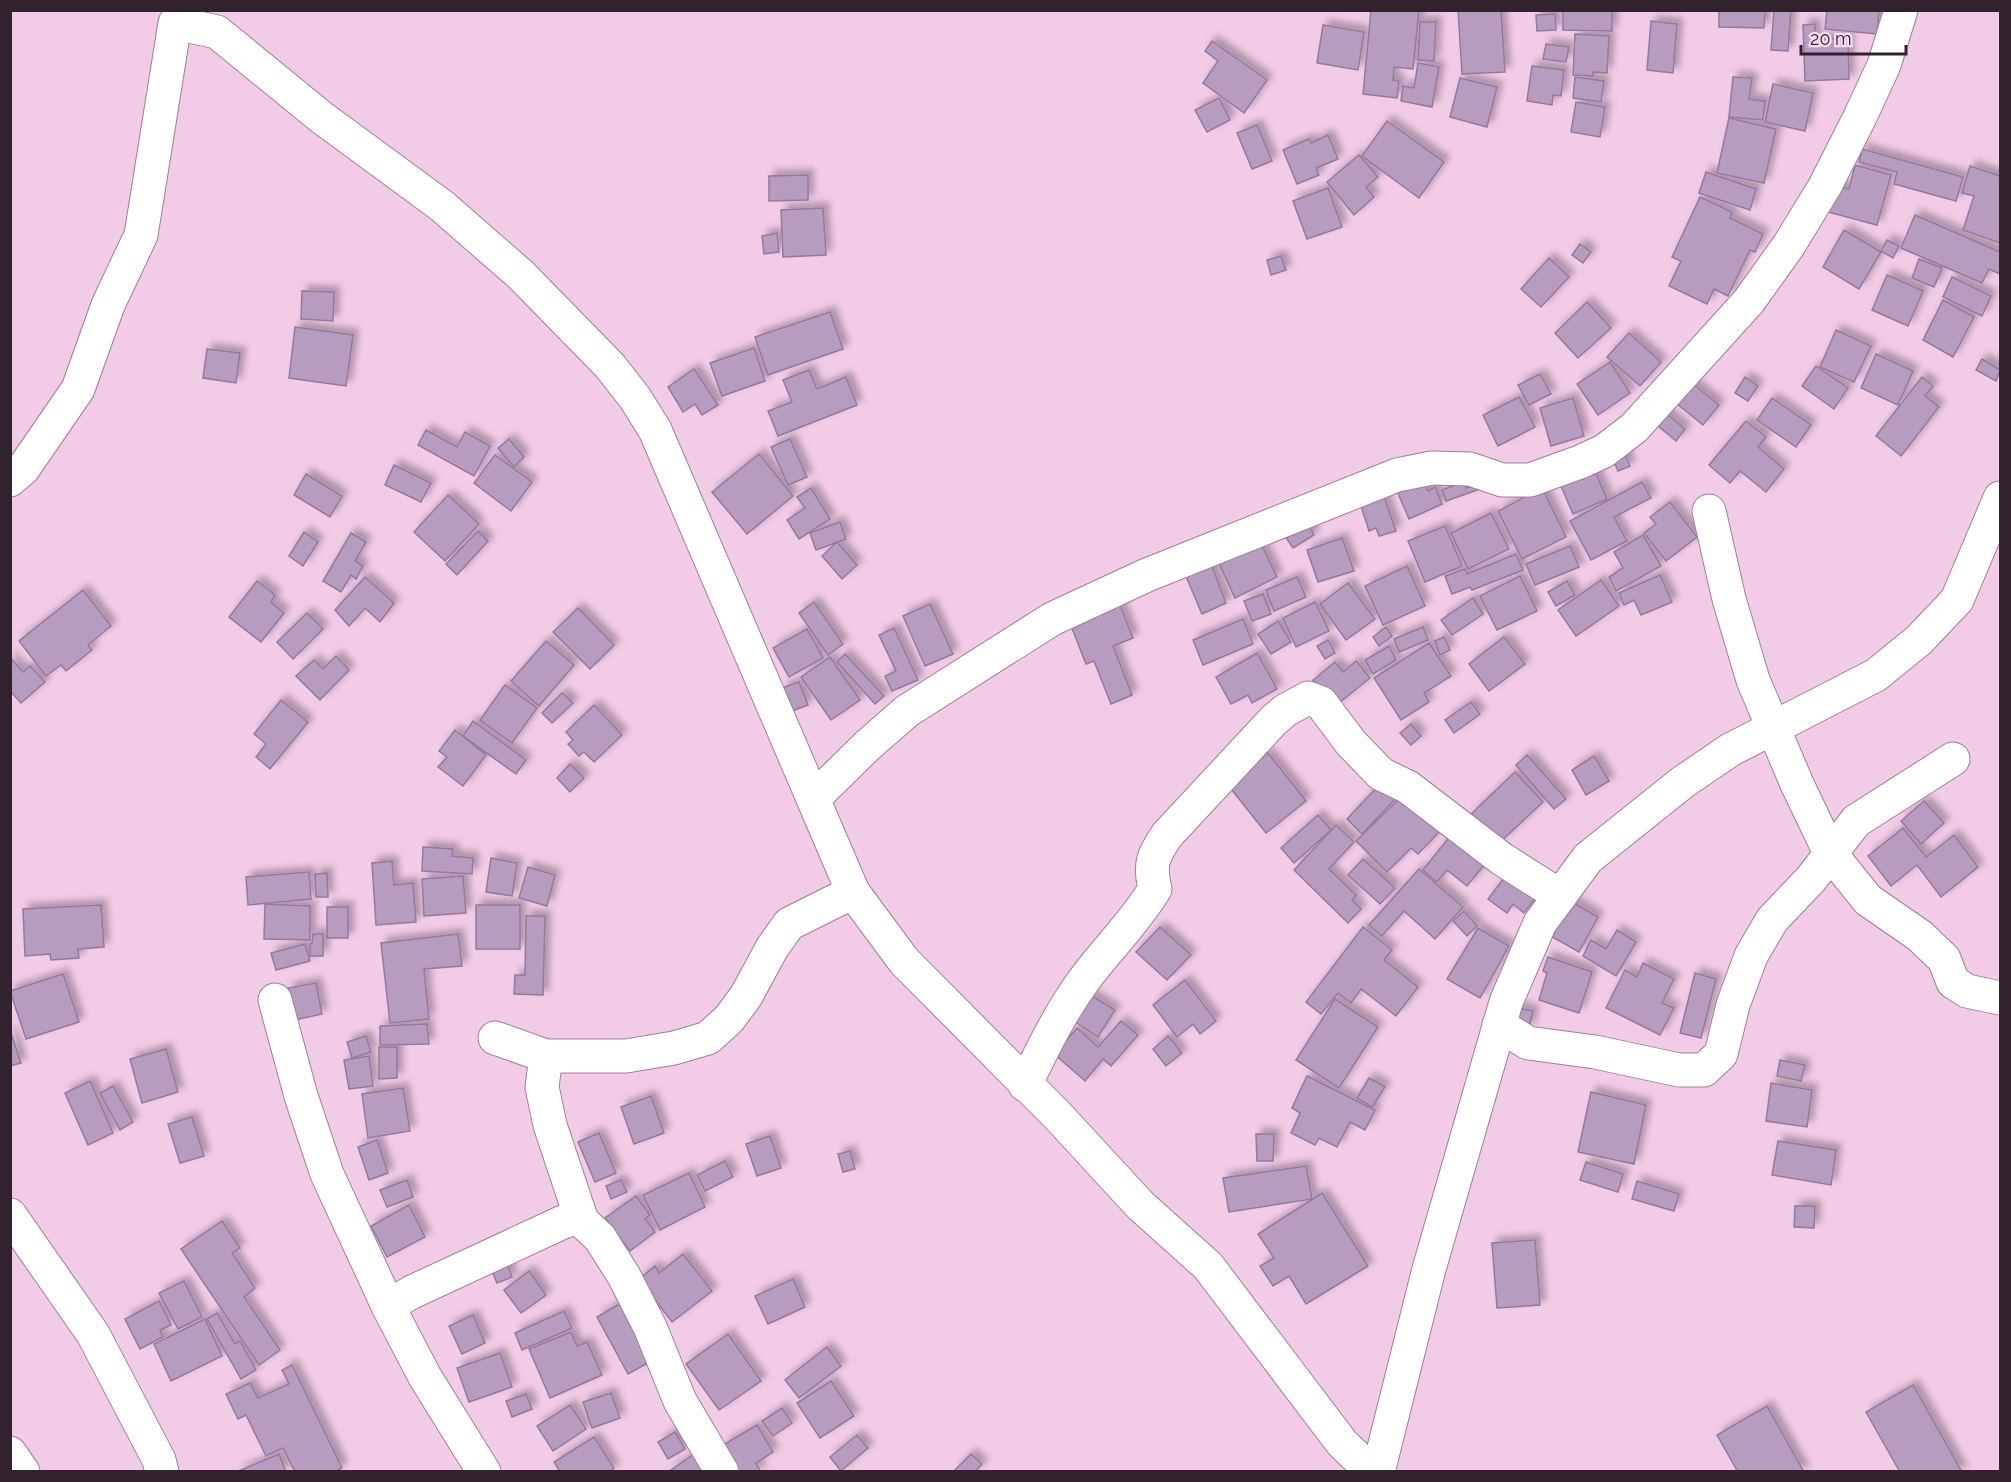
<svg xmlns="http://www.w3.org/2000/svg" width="2011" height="1482" font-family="Raleway,sans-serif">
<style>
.building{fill:#b69dc0;stroke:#927a9c;stroke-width:1.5;filter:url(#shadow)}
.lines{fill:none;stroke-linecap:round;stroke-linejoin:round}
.minor-casing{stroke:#a17e98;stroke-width:35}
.minor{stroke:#fff;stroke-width:33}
</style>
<defs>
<filter id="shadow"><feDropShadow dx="5.5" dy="-5.5" stdDeviation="3" flood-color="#0004"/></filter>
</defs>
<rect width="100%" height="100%" fill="#f2cbe7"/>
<g class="building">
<path d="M1371,10H1419L1413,69L1394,67L1393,80L1399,81L1397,98L1363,94Z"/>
<path d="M1458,10H1501L1505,72L1462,74Z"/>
<path d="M1563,10H1612V31L1563,30Z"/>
<path d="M1719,10H1765L1764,28L1719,27Z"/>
<path d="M1774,10H1791L1788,51L1771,50Z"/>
<path d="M1827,10H1879L1877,34L1825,29Z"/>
<path d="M1555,14L1556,30L1537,31L1536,15Z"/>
<path d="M1651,21L1677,24L1673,73L1647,70Z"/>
<path d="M1420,22H1436L1434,61L1418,60Z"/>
<path d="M1815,24V39L1848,38L1849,79L1805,81L1803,25Z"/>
<path d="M1323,25L1364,32L1358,70L1317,63Z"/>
<path d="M1575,34L1609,36L1607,73L1593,72V76L1573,75Z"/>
<path d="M1212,41L1267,80L1244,113L1203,83L1218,61L1205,51Z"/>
<path d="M1546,44L1569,47L1566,62L1543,59Z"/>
<path d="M1418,63L1439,67L1432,107L1401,101L1403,86L1414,88Z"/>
<path d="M1532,66L1564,70L1561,96L1553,95L1552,105L1527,101Z"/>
<path d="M1575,77L1604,81L1601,102L1573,98Z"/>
<path d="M1733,77L1752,78L1749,99L1765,101L1763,120L1729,117Z"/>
<path d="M1460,78L1497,87L1487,127L1450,117Z"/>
<path d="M1773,84L1813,93L1805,131L1765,122Z"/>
<path d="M1219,98L1230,120L1207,132L1195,110Z"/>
<path d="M1576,102L1605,107L1600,137L1571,132Z"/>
<path d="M1729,118L1776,129L1764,183L1717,173Z"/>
<path d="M1387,121L1444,162L1419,198L1362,156Z"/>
<path d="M1257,125L1272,161L1252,169L1237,133Z"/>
<path d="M1328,135L1338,159L1316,168L1319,175L1297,184L1283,150L1309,139L1311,143Z"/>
<path d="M1862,149L1963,177L1956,201L1894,184L1897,172L1859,162Z"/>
<path d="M1359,155L1378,177L1366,187L1374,197L1354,215L1327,182Z"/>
<path d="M1855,165L1891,175L1877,225L1828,212L1835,185L1849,189Z"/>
<path d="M1970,166L2000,176V243L1963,230L1974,196L1962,193Z"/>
<path d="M1706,172L1756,189L1750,210L1699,193Z"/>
<path d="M808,175V200L769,201V176Z"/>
<path d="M1328,188L1342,227L1307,239L1293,201Z"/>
<path d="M1700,197L1732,212L1730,218L1763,234L1755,252L1750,250L1728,296L1714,289L1707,304L1669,286L1681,261L1672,257Z"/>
<path d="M823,208L826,255L783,257L781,210Z"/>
<path d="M1915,215L2000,252V274L1989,269L1982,283L1901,248Z"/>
<path d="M1844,230L1881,252L1859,289L1823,267Z"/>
<path d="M777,233L779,252L764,254L762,236Z"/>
<path d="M1887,240L1899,246L1893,258L1881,251Z"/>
<path d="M1580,244L1591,252L1583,263L1572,255Z"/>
<path d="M1281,256L1286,270L1271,275L1267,260Z"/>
<path d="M1549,258L1569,277L1541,307L1521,289Z"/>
<path d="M1919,259L1942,268L1934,287L1912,278Z"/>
<path d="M1887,275L1923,291L1908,326L1872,310Z"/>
<path d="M1952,277L1991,296L1982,316L1943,297Z"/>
<path d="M302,291L334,292L333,321L301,319Z"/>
<path d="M1943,300L1974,317L1953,357L1923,340Z"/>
<path d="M1587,302L1611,328L1578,358L1555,333Z"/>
<path d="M830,312L843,349L768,375L755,337Z"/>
<path d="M295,327L353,335L346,386L289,378Z"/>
<path d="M1836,330L1871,346L1854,382L1820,367Z"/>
<path d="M1629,333L1661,362L1640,386L1607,357Z"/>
<path d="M754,348L765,381L722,396L710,363Z"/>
<path d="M207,349L240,353L236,383L203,378Z"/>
<path d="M1876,354L1913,371L1898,405L1861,388Z"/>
<path d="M1982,359L2000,370L1996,381L1976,370Z"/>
<path d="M1610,362L1630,393L1598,415L1577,384Z"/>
<path d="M1816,366L1848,388L1834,409L1802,386Z"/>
<path d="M694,369L718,405L702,415L695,404L683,412L668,387Z"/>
<path d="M809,370L817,389L846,377L857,405L778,436L768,411L792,402L783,380Z"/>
<path d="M1540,374L1551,394L1529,405L1518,385Z"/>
<path d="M1745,377L1758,386L1748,401L1735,393Z"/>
<path d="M1922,377L1933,386L1925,396L1939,407L1901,456L1876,436Z"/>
<path d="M1688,380L1719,405L1703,425L1672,400Z"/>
<path d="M1519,397L1535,427L1498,446L1483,415Z"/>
<path d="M1573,398L1584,436L1551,446L1540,408Z"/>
<path d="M1772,398L1811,425L1796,447L1757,420Z"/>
<path d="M1662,410L1685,429L1676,441L1652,421Z"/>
<path d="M1746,421L1766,437L1758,447L1784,469L1766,492L1740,471L1730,483L1709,465Z"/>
<path d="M426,430L457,447L465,432L490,446L474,476L418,445Z"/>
<path d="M509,439L524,457L514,467L498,448Z"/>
<path d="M790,439L807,477L788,485L771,447Z"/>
<path d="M1621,446L1630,466L1618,471L1610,452Z"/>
<path d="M759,454L793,496L747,534L712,492Z"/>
<path d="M495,455L532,482L511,511L474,483Z"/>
<path d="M394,465L431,483L421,502L385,485Z"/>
<path d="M1595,471L1607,499L1573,514L1561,486Z"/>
<path d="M306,474L342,496L330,517L294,495Z"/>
<path d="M1423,479L1428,491L1435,487L1442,504L1409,519L1397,491Z"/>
<path d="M1464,482L1466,488L1481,483L1483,488L1446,501L1442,490Z"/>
<path d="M1642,482L1651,498L1614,517L1627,541L1591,560L1570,521Z"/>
<path d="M811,488L830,519L799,539L787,520L805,508L797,497Z"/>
<path d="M1542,488L1566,537L1522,559L1498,511Z"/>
<path d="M448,495L479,524L445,561L414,532Z"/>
<path d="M1384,497L1396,531L1379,536L1376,528L1369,531L1361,506Z"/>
<path d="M1670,502L1697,537L1666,561L1644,533L1656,524L1650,517Z"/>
<path d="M1491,513L1509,549L1468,569L1451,533Z"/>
<path d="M1305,519L1314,535L1293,548L1283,533Z"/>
<path d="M840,522L846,539L816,550L810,533Z"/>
<path d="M1445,526L1462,566L1425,582L1408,541Z"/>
<path d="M478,531L488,541L457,575L446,564Z"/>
<path d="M304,532L318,542L303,566L289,556Z"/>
<path d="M351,533L366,542L355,561L363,566L356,579L351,575L341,592L323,581Z"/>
<path d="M1257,535L1277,577L1235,598L1215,555Z"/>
<path d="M1643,535L1661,566L1616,591L1609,577L1623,568L1614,552Z"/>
<path d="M1342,538L1354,571L1318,582L1307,550Z"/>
<path d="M837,542L857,565L842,579L822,556Z"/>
<path d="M1570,546L1579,567L1535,585L1526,564Z"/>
<path d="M1516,554L1523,570L1472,590L1470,587L1452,594L1445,576L1465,569L1467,574Z"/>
<path d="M1211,564L1226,603L1202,614L1185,574Z"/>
<path d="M1407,566L1425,606L1383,625L1365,586Z"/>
<path d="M1660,575L1672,602L1641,615L1634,600L1624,605L1619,593Z"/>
<path d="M1520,576L1537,611L1497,630L1480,596Z"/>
<path d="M365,577L394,603L380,622L365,608L349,626L335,610Z"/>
<path d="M1297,577L1306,597L1274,611L1266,590Z"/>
<path d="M1601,580L1619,606L1576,636L1558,610Z"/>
<path d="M257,581L275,595L271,602L284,613L261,642L229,617Z"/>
<path d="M1567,581L1575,595L1556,606L1548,592Z"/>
<path d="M1348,583L1375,619L1346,640L1320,604Z"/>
<path d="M83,590L111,626L88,645L92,650L66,671L61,665L46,676L19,641Z"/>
<path d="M1263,594L1271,614L1252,621L1244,601Z"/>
<path d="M1117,598L1133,638L1113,646L1132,695L1111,704L1094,661L1086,664L1068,618Z"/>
<path d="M1473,598L1483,614L1452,635L1441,620Z"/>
<path d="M814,602L843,644L828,655L799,613Z"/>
<path d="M1315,602L1329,631L1296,647L1283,618Z"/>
<path d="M930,604L953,654L925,666L903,616Z"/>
<path d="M578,608L614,645L590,669L553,632Z"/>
<path d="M307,613L323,629L293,659L277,642Z"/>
<path d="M1243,619L1253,644L1203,665L1193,640Z"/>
<path d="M1278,621L1291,642L1271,654L1258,634Z"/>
<path d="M1386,627L1392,636L1379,646L1373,637Z"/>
<path d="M1423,627L1428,640L1399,652L1394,639Z"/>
<path d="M894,628L918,680L892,691L885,676L896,671L879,635Z"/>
<path d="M807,629L823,658L789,677L773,648Z"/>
<path d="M1444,637L1450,650L1440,655L1435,641Z"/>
<path d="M1504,637L1525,664L1489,691L1469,664Z"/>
<path d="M1328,640L1335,653L1325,659L1317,646Z"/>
<path d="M546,641L574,665L539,706L511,681Z"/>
<path d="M1429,643L1451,676L1424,693L1429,702L1401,720L1374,678Z"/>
<path d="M1389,646L1396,660L1373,674L1365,660Z"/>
<path d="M1257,653L1277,689L1252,703L1248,695L1231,704L1216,677Z"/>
<path d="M845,654L884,696L875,704L837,662Z"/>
<path d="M336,656L349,670L320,700L296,676L314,660L323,669Z"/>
<path d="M10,657L23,672L30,666L45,682L21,703L12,693L10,695Z"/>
<path d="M830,657L860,700L831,720L801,677Z"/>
<path d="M1356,661L1370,678L1334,707L1313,680L1335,662L1343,672Z"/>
<path d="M799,682L808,705L792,711L782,688Z"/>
<path d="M505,685L537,708L512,743L480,720Z"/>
<path d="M562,693L573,703L552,723L542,713Z"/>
<path d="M281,700L308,722L270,769L256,757L266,744L254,734Z"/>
<path d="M1471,702L1480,714L1454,733L1445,720Z"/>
<path d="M594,705L622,735L594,762L584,752L579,756L568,744L573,740L566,732Z"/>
<path d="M473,721L526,760L516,774L463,736Z"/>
<path d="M1411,724L1421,736L1411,745L1400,733Z"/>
<path d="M455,730L486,755L463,786L438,767L447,757L439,751Z"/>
<path d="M1268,753L1306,801L1266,833L1228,785Z"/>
<path d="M1527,755L1566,799L1554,809L1516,765Z"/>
<path d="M1594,756L1609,781L1586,795L1572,770Z"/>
<path d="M570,764L584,778L570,792L557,778Z"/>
<path d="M1515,772L1543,802L1498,844L1471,814Z"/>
<path d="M1382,782L1397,797L1362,834L1347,819Z"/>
<path d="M1404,794L1440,831L1418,854L1411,848L1387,872L1356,841Z"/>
<path d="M1924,801L1944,823L1921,844L1901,821Z"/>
<path d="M1318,815L1331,830L1294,863L1281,848Z"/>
<path d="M1336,825L1354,842L1329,869L1356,895L1352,900L1361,909L1348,923L1294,870Z"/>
<path d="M1903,828L1926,857L1954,835L1978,867L1941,897L1917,865L1891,886L1868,856Z"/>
<path d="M1455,830L1489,859L1467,886L1447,870L1437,882L1423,870Z"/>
<path d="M423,847L453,849L452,856L473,858L472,874L422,871Z"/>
<path d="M491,858L517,863L512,896L486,892Z"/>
<path d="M1363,859L1395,888L1380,904L1348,875Z"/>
<path d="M392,861L394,885L413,883L416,922L376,925L372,863Z"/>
<path d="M528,867L555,875L547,906L519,898Z"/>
<path d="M1419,869L1463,907L1435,939L1404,911L1382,936L1369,925Z"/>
<path d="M309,872L311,899L248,905L246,877Z"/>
<path d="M327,873L328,897H316L315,874Z"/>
<path d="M1507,874L1537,896L1524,913L1513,904L1507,913L1488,899Z"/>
<path d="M463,876L466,913L424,916L422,879Z"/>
<path d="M1567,899L1598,917L1579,952L1547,934Z"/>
<path d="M265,904L310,906V940L264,939Z"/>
<path d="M101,905L104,947L78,949L79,958L51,960L50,954L25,956L23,909Z"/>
<rect x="476" y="905" width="44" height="44"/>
<rect x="327" y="907" width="21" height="31"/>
<path d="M1464,911L1477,926L1467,936L1453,921Z"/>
<path d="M526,916H545L543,995L514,994L515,975H525Z"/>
<path d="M1160,927L1191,955L1167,980L1136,952Z"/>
<path d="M1363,927L1392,950L1384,960L1418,987L1396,1016L1361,989L1351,1003L1338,993L1321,1014L1306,1002Z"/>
<path d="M1478,928L1509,946L1480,998L1447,979Z"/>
<path d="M1617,930L1636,942L1616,976L1583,956L1591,940L1606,949Z"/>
<path d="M313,934H323V956H310V944L312,943Z"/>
<path d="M458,934L462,966L424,969L429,1019L390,1023L381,943Z"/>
<path d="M305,944L310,961L276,970L271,953Z"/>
<path d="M1548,957L1592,972L1579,1013L1539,1000L1547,973L1543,971Z"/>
<path d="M1643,963L1674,979L1662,1003L1674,1008L1660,1035L1606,1008L1625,970L1637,977Z"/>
<path d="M1695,973L1716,979L1701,1038L1680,1033Z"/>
<path d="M63,974L79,1022L26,1039L10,991Z"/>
<path d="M1185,980L1216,1021L1200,1034L1193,1024L1177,1037L1153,1005Z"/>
<path d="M316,983L322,1014L294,1020L288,988Z"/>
<path d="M1090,995L1115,1010L1098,1037L1074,1021Z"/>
<path d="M1335,999L1378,1027L1339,1088L1296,1060Z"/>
<path d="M1516,1007L1533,1011L1529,1028L1512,1023Z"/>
<path d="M1121,1021L1138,1035L1111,1066L1103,1059L1085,1081L1054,1054L1077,1028L1098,1047Z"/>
<path d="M427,1024L429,1044L380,1045V1026Z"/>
<path d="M10,1030L21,1063L10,1066Z"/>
<path d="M366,1036L371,1052L352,1058L347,1042Z"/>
<path d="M1168,1036L1182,1053L1166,1066L1153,1049Z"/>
<path d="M379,1047H397V1078L379,1079Z"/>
<path d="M166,1049L178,1092L142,1103L130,1059Z"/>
<path d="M369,1056L373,1086L349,1089L344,1060Z"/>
<path d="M1780,1060L1805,1065L1801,1081L1777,1076Z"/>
<path d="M1307,1076L1375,1110L1365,1130L1350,1122L1337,1147L1319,1138L1315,1145L1291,1133L1300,1113L1292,1108Z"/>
<path d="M1369,1078L1385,1087L1372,1107L1357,1098Z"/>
<path d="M90,1081L113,1133L88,1145L65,1093Z"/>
<path d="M1771,1083L1812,1090L1807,1127L1766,1121Z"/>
<path d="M113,1086L133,1122L120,1130L100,1093Z"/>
<path d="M403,1088L410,1131L368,1138L362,1094Z"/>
<path d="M1591,1092L1646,1105L1634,1164L1578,1152Z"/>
<path d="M651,1096L664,1133L634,1144L621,1107Z"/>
<path d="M192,1117L204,1156L180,1163L168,1124Z"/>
<path d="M599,1133L616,1173L595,1182L578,1142Z"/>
<path d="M1256,1134H1274L1273,1161H1257Z"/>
<path d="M770,1136L781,1168L757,1176L746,1144Z"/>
<path d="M377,1140L388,1173L369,1180L358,1147Z"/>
<path d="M1778,1141L1836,1150L1831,1185L1772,1175Z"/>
<path d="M850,1151L855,1169L843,1172L838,1154Z"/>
<path d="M725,1161L733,1177L705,1191L697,1175Z"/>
<path d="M1586,1162L1623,1174L1618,1192L1580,1180Z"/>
<path d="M1306,1166L1312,1199L1229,1212L1223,1178Z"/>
<path d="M689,1173L705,1207L660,1230L643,1195Z"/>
<path d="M407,1180L413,1197L387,1207L380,1190Z"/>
<path d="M621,1180L627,1192L611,1199L606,1186Z"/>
<path d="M1637,1181L1679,1194L1674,1211L1632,1199Z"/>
<path d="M1322,1193L1368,1266L1306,1304L1289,1276L1273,1286L1260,1266L1274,1258L1258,1234Z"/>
<path d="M636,1196L650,1215L645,1219L655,1232L630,1251L605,1218Z"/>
<path d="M409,1205L425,1237L387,1257L371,1226Z"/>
<path d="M1795,1206H1815L1814,1228L1794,1227Z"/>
<path d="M222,1221L240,1248L232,1253L255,1288L244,1297L280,1350L259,1365L181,1249Z"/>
<path d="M1535,1240L1540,1305L1497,1308L1492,1243Z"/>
<path d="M683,1254L712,1291L672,1322L639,1279L655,1266L659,1273Z"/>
<path d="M508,1266L512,1277L497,1283L492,1271Z"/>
<path d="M529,1271L546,1295L521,1313L504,1290Z"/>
<path d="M793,1279L805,1307L768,1324L755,1296Z"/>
<path d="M184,1281L202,1317L178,1329L159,1293Z"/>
<path d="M159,1301L171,1325L160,1330L163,1337L140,1349L125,1319Z"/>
<path d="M621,1303L653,1360L628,1374L597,1317Z"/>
<path d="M564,1311L572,1328L522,1350L515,1333Z"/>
<path d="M217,1313L235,1344L240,1341L256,1370L241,1379L207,1319Z"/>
<path d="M473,1315L485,1343L462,1354L449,1326Z"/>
<path d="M205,1319L222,1356L171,1381L154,1344Z"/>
<path d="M571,1332L577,1346L587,1342L602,1375L550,1398L529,1349Z"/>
<path d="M728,1334L761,1381L719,1410L686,1364Z"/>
<path d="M827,1347L841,1366L799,1398L785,1380Z"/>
<path d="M500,1353L512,1387L469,1402L457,1368Z"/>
<path d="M292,1365L342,1468L334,1472H295L283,1448L266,1456L246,1415L238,1419L226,1394L250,1383L258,1398L289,1384L282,1370Z"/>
<path d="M831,1381L854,1416L820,1438L797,1403Z"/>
<path d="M1913,1385L1962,1472H1900L1866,1412Z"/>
<path d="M611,1393L620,1418L592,1428L583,1402Z"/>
<path d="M526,1394L532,1409L512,1417L506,1401Z"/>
<path d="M570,1405L586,1429L553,1451L537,1426Z"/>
<path d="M1767,1406L1804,1472H1738L1717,1435Z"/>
<path d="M782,1408L792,1423L773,1436L762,1421Z"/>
<path d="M757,1425L773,1452L756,1463L761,1472H739L723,1445Z"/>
<path d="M675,1432L685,1449L668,1459L658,1442Z"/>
<path d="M857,1435L868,1448L841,1471L830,1457Z"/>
<path d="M594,1437L614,1468L609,1472H560L554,1462Z"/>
<path d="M697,1452L710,1472H668Z"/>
<path d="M279,1454L286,1472H236Z"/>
<path d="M971,1454L982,1464L975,1472H957L955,1470Z"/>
</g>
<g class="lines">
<defs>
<g id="minor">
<path d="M10,480L23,469L78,389L108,305L141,235L175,23L217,32L321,117L442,206L521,275L610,366L635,398L655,430L853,892L904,961L1058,1116L1140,1205L1208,1266L1342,1443L1372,1472"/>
<path d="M1709,511L1729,599L1753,680L1797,784L1830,853L1868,900L1920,936L1944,959L1953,982L1967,991L2000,998"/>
<path d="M814,798L867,746L907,711L1052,619L1147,575L1397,475L1432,468L1470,469L1502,480H1530L1580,462L1604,451L1634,428L1749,301L1789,245L1825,186L1859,119L1884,65L1901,10"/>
<path d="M275,1000L301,1096L327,1174L388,1306L412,1292L563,1222L573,1219L582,1221L600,1238L624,1276L650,1327L680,1401L722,1472"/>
<path d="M1499,1025L1528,1043L1595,1052L1679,1070H1704L1721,1054L1733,1005L1751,956L1772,920L1811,879L1856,821L1953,759"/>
<path d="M495,1038L546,1056H626L674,1048L708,1038L729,1019L746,996L772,948L789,924L853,892"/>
<path d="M546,1056L542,1087L550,1125L582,1221"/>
<path d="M1025,1085C1043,1048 1060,1013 1084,980C1107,949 1135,922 1155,889C1149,863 1153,856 1167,835L1274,720L1286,710L1308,698L1321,703L1351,743L1381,774L1408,787L1502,859L1560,896"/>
<path d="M10,1215L93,1334L159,1460L162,1472"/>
<path d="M388,1306L425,1377L484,1472"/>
<path d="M10,1453L23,1472"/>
<path d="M1378,1472L1429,1269L1506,1002L1540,923L1588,858L1683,782L1730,750L1876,675L1919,640L1957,600L2000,498"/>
</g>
</defs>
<use href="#minor" class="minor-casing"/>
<use href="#minor" class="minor"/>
</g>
<rect width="2011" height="1482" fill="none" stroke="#31222d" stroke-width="24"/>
<path d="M1801 45v9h105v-9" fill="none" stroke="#31222d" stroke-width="3"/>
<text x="1810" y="45" font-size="18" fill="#31222d" stroke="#fbdbf1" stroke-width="4.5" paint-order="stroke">20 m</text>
</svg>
